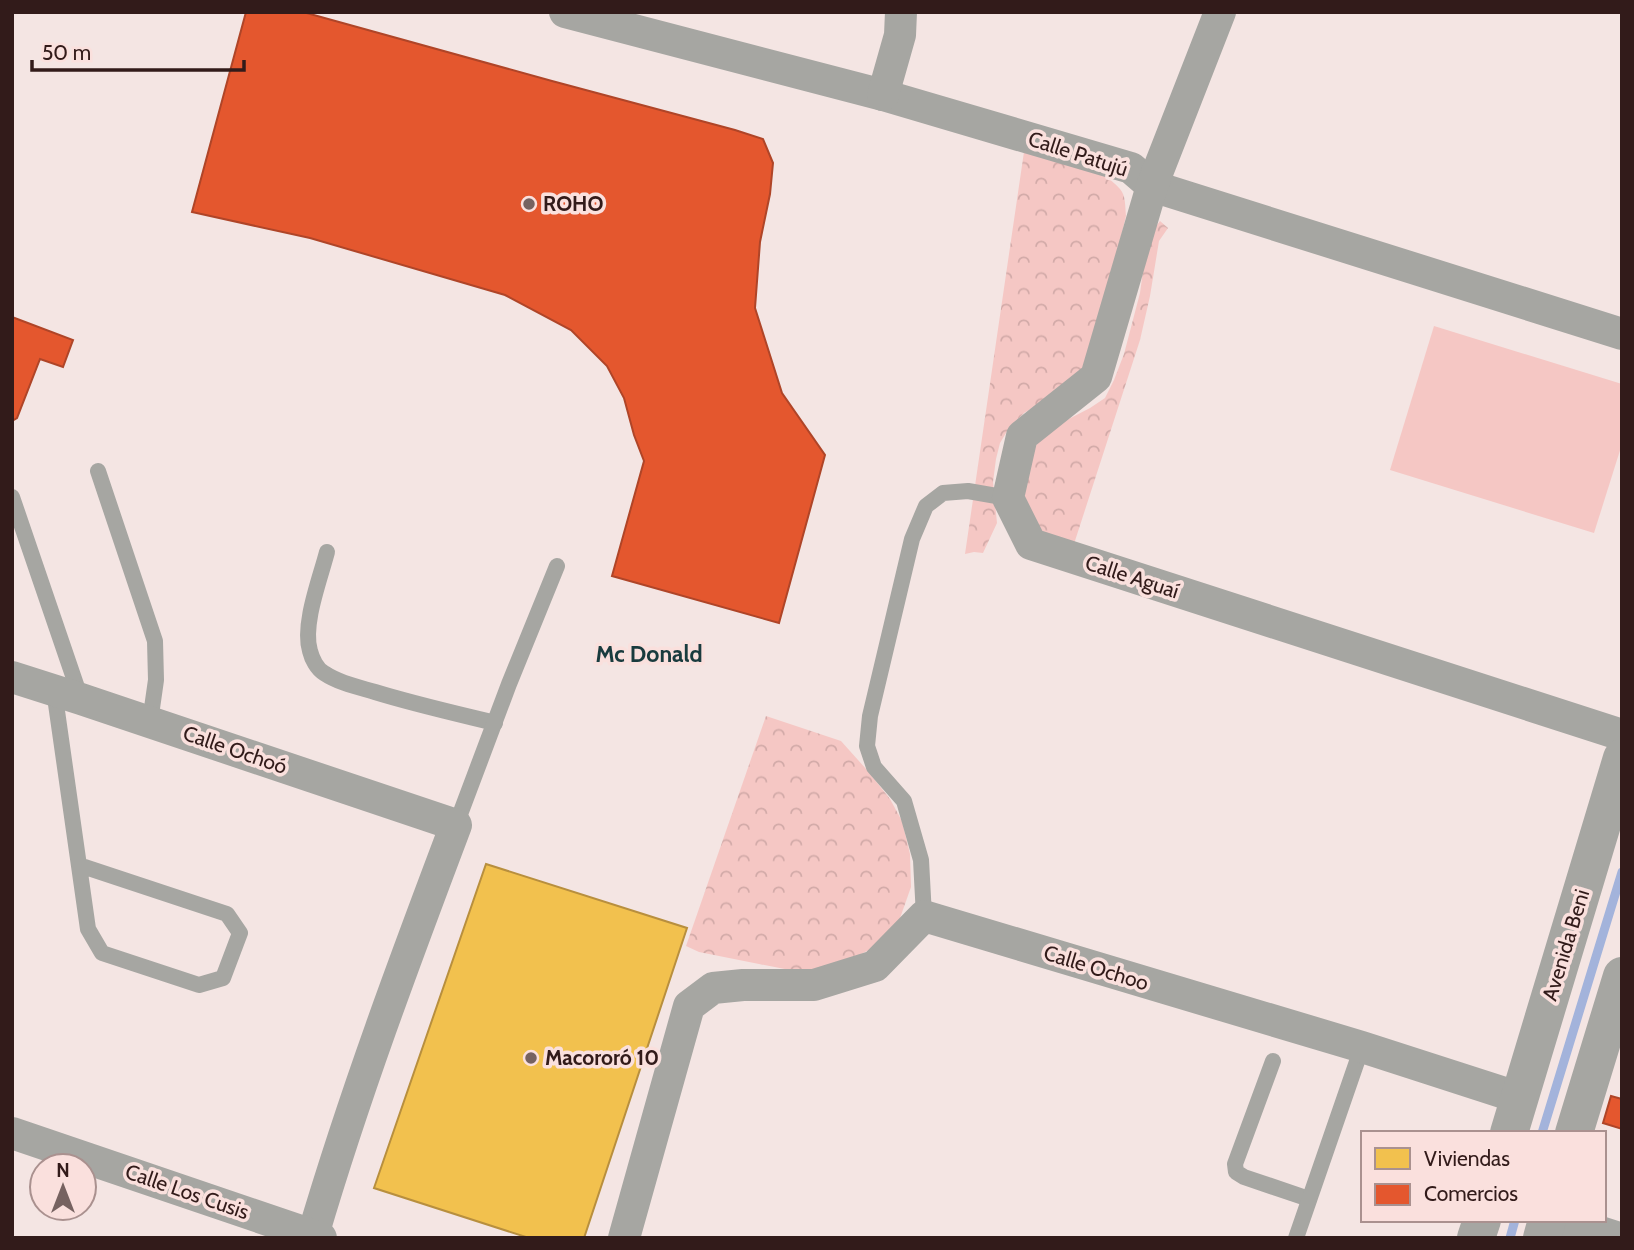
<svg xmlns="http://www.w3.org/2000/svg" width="1634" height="1250" font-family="Cabin,sans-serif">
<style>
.forest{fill:url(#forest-crowns)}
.garden{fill:#f5c7c4}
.homes{fill:#f2c14e;stroke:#b88f3e;stroke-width:2}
.shops{fill:#e4572e;stroke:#af4528;stroke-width:2}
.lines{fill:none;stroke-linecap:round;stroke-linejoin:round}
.stream{stroke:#a3b3db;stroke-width:9}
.service{stroke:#a6a6a2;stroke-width:16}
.minor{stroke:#a6a6a2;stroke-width:32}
.tertiary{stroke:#a6a6a2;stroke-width:38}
.poi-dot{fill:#766260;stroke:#fae0dd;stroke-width:2.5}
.labels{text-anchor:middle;stroke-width:7;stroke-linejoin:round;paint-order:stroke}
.street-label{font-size:21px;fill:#321b1a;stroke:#fae0dd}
.poi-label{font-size:21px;font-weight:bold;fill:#321b1a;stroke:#fae0dd;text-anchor:start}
.neighbourhood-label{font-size:23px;font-weight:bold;fill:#193b3e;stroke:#fae0dd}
</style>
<defs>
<pattern id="forest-crowns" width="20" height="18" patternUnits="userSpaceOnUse" patternTransform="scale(1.75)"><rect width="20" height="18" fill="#f5c7c4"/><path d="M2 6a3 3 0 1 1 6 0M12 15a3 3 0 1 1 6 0" fill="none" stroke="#d2aaa8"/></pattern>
</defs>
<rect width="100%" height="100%" fill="#f4e5e3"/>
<g class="forest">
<path d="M1025,145C1050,154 1104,168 1120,189C1126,196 1125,206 1126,216L1093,352L1081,371L1057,393L1024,413L1009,428L1000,443L996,459L993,482L997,523L983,553L974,552L965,554Z"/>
<path d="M1160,221L1168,228L1159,241L1150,296L1140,340L1073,547L1044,534L1033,524L1023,490L1033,449L1043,437L1061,423L1090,408L1105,398L1114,380L1124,354L1140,293L1147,242L1151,233Z"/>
<path d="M766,716L841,741L867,770L890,799L902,821L910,854L911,887L899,921L877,946L839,965L805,973L699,952L686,946Z"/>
</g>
<path class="garden" d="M1434,326L1622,384V444L1594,533L1390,470Z"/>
<path class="homes" d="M486,864L687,928L584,1238H529L374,1188Z"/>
<g class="shops">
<path d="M246,12H303L552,81L735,130L763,139L773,163L770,194L760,242L755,308L782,393L825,455L779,623L612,576L644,461L634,435L624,398L607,366L571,330L505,295L310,238L192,212Z"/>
<path d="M12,317L73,340L63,367L40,359L17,418L12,421Z"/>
<path d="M1611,1096L1622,1099V1129L1603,1123Z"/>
</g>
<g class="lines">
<g class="stream">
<path d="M1542,1133L1622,872"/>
<path d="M1510,1238L1515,1220"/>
</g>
<g class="service">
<path d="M98,471L155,641L156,680L150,722"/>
<path d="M12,497L81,699"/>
<path d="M327,552C320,579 302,625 310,651C312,659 317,669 324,673C339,683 358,687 375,692C414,704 454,713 495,723"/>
<path d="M54,690L88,929L102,953L199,985L223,978L240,933L227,914L79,865"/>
<path d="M456,825L509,684L557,566"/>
<path d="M924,916L921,860L904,801L874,767L867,746L870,716L912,539L926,506L943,493L968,491L1008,498"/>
<path d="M1273,1061L1235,1164L1236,1172L1244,1177L1309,1199"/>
<path d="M1296,1238L1362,1047"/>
</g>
<g class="minor">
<path d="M565,12L883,95L1131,168L1152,186L1622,334"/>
<path d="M1220,12L1152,186L1096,377L1022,436L1008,498L1031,544L1622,735"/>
<path d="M883,95L900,35L901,12"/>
<path d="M12,677L81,699L456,825C405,960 354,1096 313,1235"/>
<path d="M12,1133L321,1238"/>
<path d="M1563,1220L1619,1238"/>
<path d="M624,1238L689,1006L713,988L743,985H814L875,966L924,916L1362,1047L1520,1098"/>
</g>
<g class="tertiary">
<path d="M1509,1133L1622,758"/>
<path d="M1574,1133L1622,976"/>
<path d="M1476,1238L1482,1220"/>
<path d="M1542,1238L1547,1220"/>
</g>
</g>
<g class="poi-dot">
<circle cx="529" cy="204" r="7"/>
<circle cx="531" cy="1058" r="7"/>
</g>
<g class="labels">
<g class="street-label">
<text transform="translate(1078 154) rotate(18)" y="7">Calle Patujú</text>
<text transform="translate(1132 577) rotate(18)" y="7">Calle Aguaí</text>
<text transform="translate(235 750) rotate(19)" y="7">Calle Ochoó</text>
<text transform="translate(1566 945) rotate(-73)" y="7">Avenida Beni</text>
<text transform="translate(1096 968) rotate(17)" y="7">Calle Ochoo</text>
<text transform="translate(187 1192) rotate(19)" y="7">Calle Los Cusis</text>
</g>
<g class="poi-label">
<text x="543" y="211">ROHO</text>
<text x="545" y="1065">Macororó 10</text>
</g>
<g class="neighbourhood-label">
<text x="649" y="662">Mc Donald</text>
</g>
</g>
<rect width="1634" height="1250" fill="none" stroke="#321b1a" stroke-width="28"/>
<rect x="1361" y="1131" width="245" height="91" fill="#fae0dd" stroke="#aa918f" stroke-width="2"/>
<rect x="1375" y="1148" width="35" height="21" fill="#f2c14e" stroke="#aa918f" stroke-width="2"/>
<text x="1424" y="1166" font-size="21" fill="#321b1a">Viviendas</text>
<rect x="1375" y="1184" width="35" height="21" fill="#e4572e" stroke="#aa918f" stroke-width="2"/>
<text x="1424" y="1201" font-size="21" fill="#321b1a">Comercios</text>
<g transform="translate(63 1187)"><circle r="33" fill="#fae0dd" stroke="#aa918f" stroke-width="2"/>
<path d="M0-5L12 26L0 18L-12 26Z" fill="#766260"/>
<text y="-10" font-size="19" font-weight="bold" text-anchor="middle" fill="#321b1a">N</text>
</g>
<path d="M32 60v10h212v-10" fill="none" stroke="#321b1a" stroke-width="3.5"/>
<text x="42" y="60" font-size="21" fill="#321b1a" stroke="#fae0dd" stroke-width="5" paint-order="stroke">50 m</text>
</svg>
